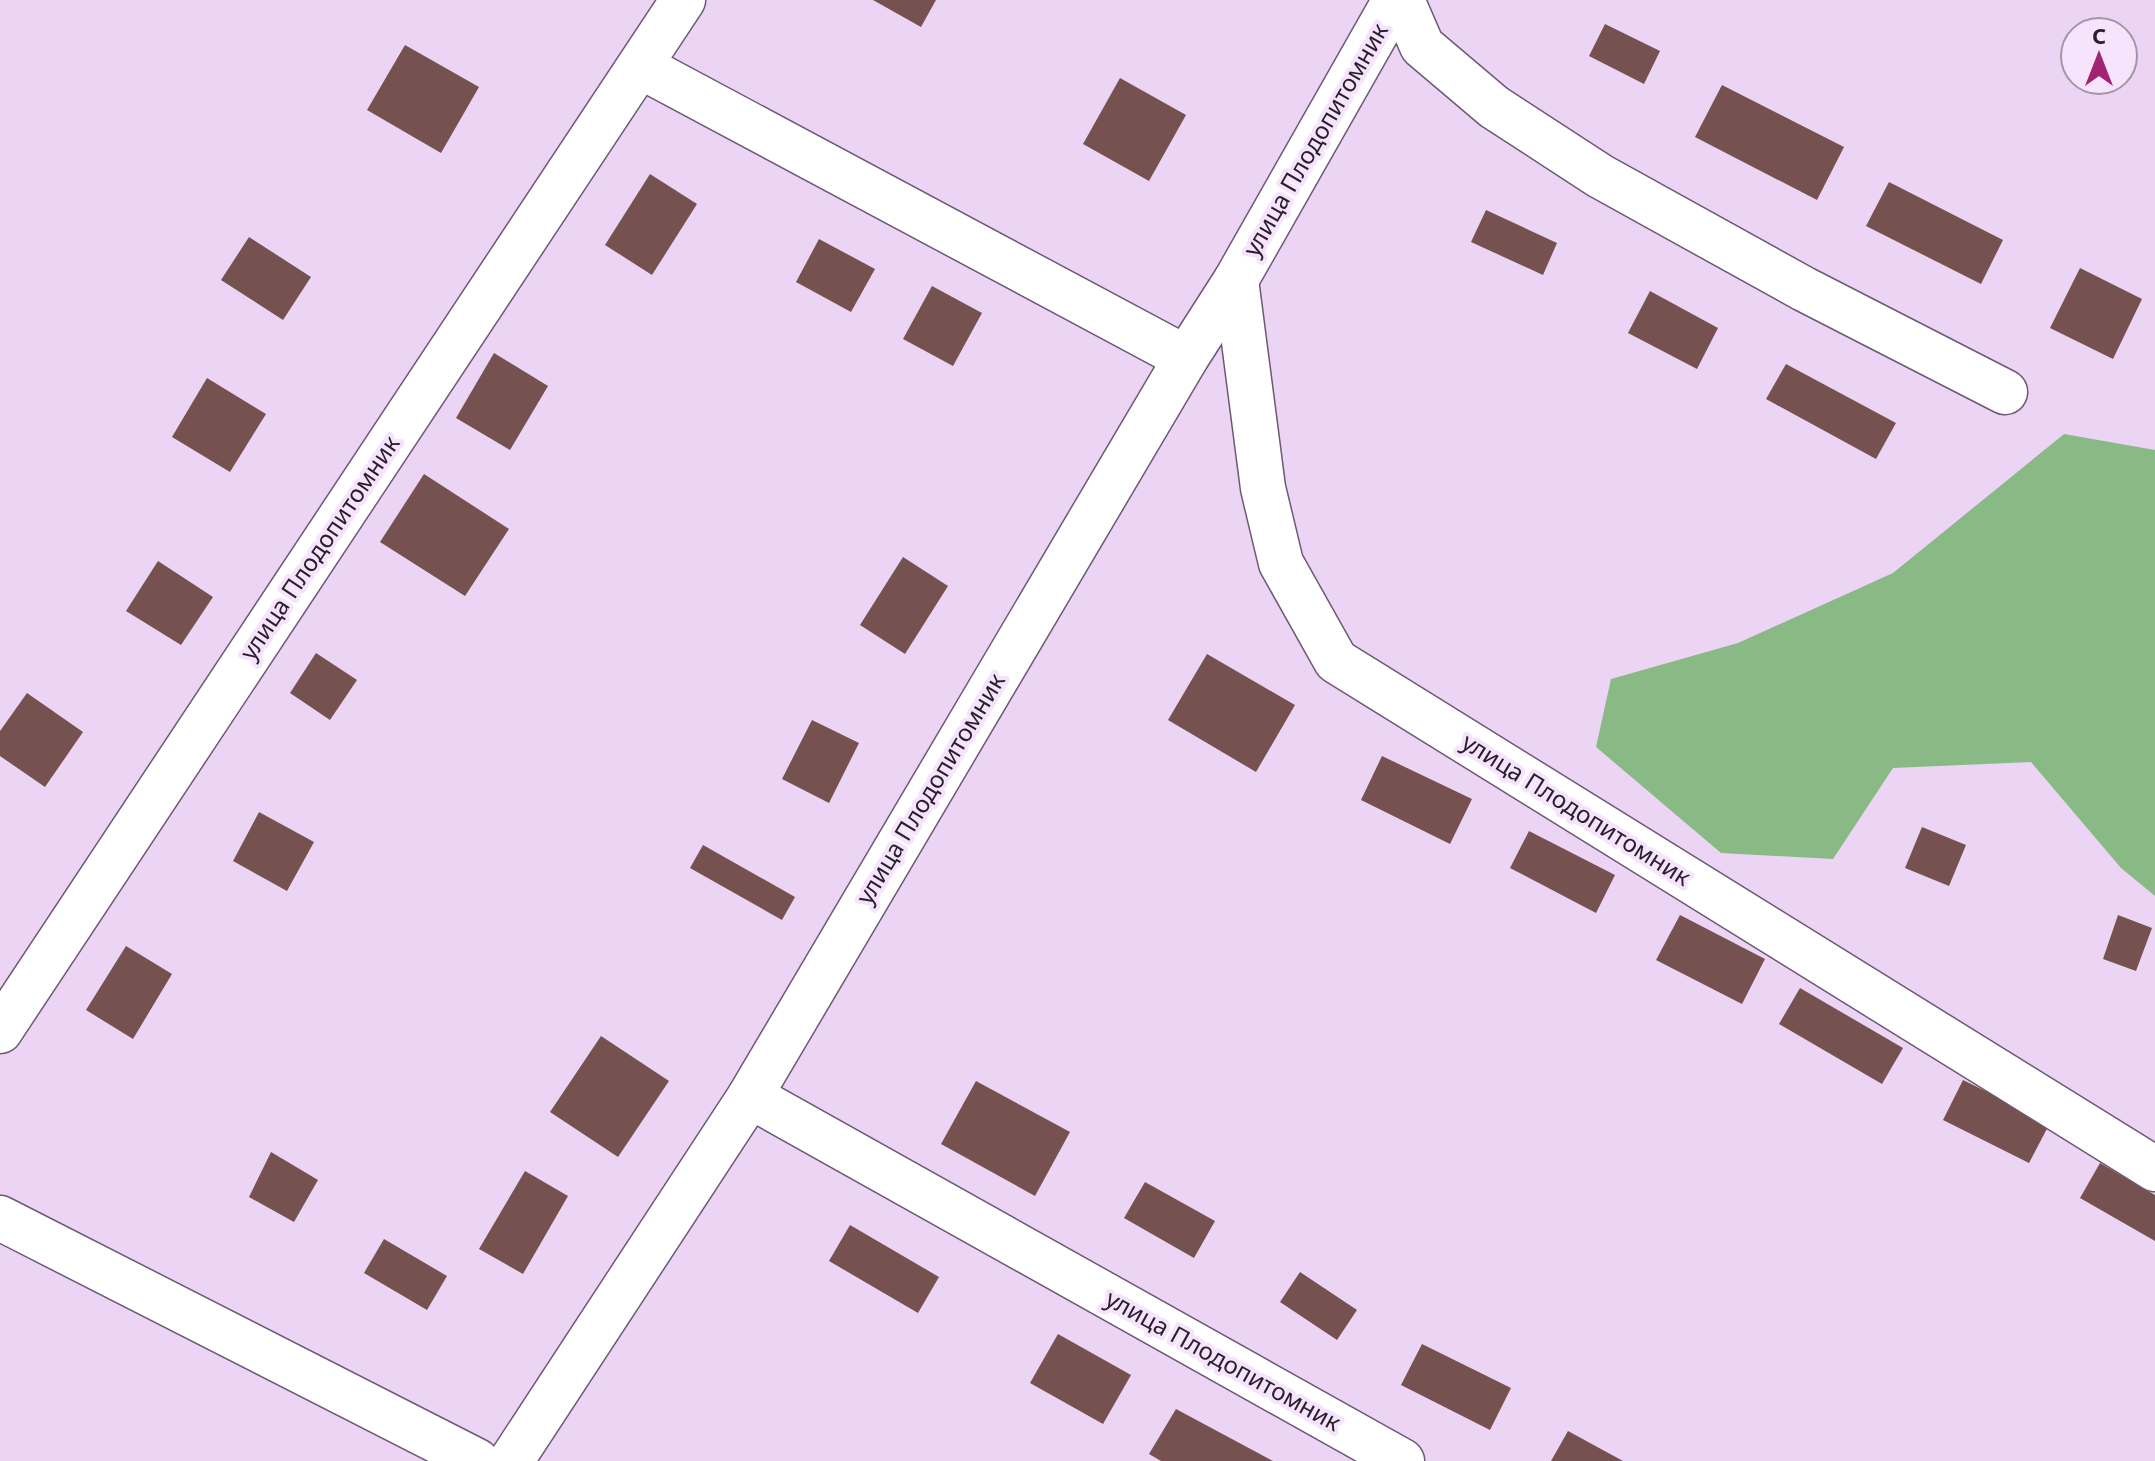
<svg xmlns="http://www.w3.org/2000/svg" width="2155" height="1461" font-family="'Noto Sans',sans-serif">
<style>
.forest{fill:#89b984}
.building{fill:#755250}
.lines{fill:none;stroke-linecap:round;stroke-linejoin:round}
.street-casing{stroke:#6d5974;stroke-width:47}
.street{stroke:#fff;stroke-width:44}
.labels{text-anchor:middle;stroke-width:8;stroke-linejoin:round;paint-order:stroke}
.street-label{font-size:24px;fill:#281f2a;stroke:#f6e4fd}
</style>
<rect width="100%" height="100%" fill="#ecd5f4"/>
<path class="forest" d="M2064,434L2155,450V896L2121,868L2031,762L1893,768L1833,859L1721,853L1596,747L1611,679L1738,643L1893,573Z"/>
<g class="building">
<path d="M873,0H936L921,27Z"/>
<path d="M1605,24L1660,51L1644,84L1589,56Z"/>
<path d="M405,45L479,87L441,153L367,110Z"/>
<path d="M1120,78L1186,115L1149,181L1083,144Z"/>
<path d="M1722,85L1844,147L1817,200L1695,137Z"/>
<path d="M650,174L697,204L652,275L605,245Z"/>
<path d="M1889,182L2003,240L1981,284L1866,226Z"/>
<path d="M1486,210L1557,243L1543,275L1471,242Z"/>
<path d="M249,237L311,277L283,320L221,280Z"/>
<path d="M819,239L875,269L851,312L796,282Z"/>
<path d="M2080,268L2142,299L2113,359L2050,328Z"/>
<path d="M932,286L982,313L953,366L903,339Z"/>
<path d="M1650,291L1718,328L1697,369L1628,333Z"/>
<path d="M494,353L548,386L510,450L456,418Z"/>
<path d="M1786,364L1896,423L1876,459L1766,399Z"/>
<path d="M207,378L266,414L230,472L172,437Z"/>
<path d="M424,474L509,529L465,596L380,542Z"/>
<path d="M903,557L948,586L905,654L860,625Z"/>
<path d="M158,561L213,597L181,645L126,611Z"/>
<path d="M316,653L357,680L330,720L290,693Z"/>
<path d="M1207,654L1295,705L1256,772L1168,720Z"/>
<path d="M27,693L83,732L45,787L0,756V731Z"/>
<path d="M812,720L859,743L829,803L782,779Z"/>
<path d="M1382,756L1472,799L1450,844L1361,800Z"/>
<path d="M259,812L314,842L287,891L233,861Z"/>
<path d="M1922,827L1966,845L1949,886L1905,868Z"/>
<path d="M1529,831L1615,875L1596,913L1510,868Z"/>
<path d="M703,845L795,897L782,920L690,868Z"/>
<path d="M1680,915L1765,959L1742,1004L1656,960Z"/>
<path d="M2118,915L2152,928L2136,971L2103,959Z"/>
<path d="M126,946L172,974L133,1039L86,1010Z"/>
<path d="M1800,988L1903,1048L1882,1084L1779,1024Z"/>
<path d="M601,1036L669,1081L618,1157L550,1112Z"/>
<path d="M1963,1080L2050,1123L2029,1163L1943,1120Z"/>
<path d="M976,1081L1070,1132L1035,1196L941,1144Z"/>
<path d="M271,1152L318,1180L294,1222L249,1197Z"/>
<path d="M2100,1163L2155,1195V1241L2080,1198Z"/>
<path d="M525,1171L568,1196L523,1274L479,1249Z"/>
<path d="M1145,1182L1215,1221L1194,1258L1124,1218Z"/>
<path d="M850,1225L939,1277L918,1313L829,1261Z"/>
<path d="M384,1239L447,1276L427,1310L364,1273Z"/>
<path d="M1300,1272L1357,1310L1337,1340L1280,1302Z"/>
<path d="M1058,1334L1131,1375L1103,1424L1030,1383Z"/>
<path d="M1422,1344L1511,1388L1490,1430L1401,1385Z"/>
<path d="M1176,1409L1273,1461H1161L1149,1454Z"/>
<path d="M1568,1431L1623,1461H1551Z"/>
</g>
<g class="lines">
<defs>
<g id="street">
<path d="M1402,0L1422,46L1494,107L1600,176L1804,289L2005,392"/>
<path d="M640,66L1186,358"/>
<path d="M1236,280L1263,488L1281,563L1336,661L2155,1169"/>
<path d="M0,1031L683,0"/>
<path d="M750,1096L1402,1461"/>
<path d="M0,1218L477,1461"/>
<path d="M511,1461L750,1096L1186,358L1236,280L1395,0"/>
</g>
</defs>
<use href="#street" class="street-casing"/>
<use href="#street" class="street"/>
</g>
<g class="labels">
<g class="street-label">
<text transform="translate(1316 140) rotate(-60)" y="8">улица Плодопитомник</text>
<text transform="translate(320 548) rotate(-56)" y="8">улица Плодопитомник</text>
<text transform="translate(931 789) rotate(-59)" y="8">улица Плодопитомник</text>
<text transform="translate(1576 810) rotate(32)" y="8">улица Плодопитомник</text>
<text transform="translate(1223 1361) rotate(29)" y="8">улица Плодопитомник</text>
</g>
</g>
<g transform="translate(2099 56)"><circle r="38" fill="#f6e4fd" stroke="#a495a9" stroke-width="2"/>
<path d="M0-6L14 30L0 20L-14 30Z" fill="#a22273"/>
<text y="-12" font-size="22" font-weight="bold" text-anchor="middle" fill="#281f2a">С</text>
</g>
</svg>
